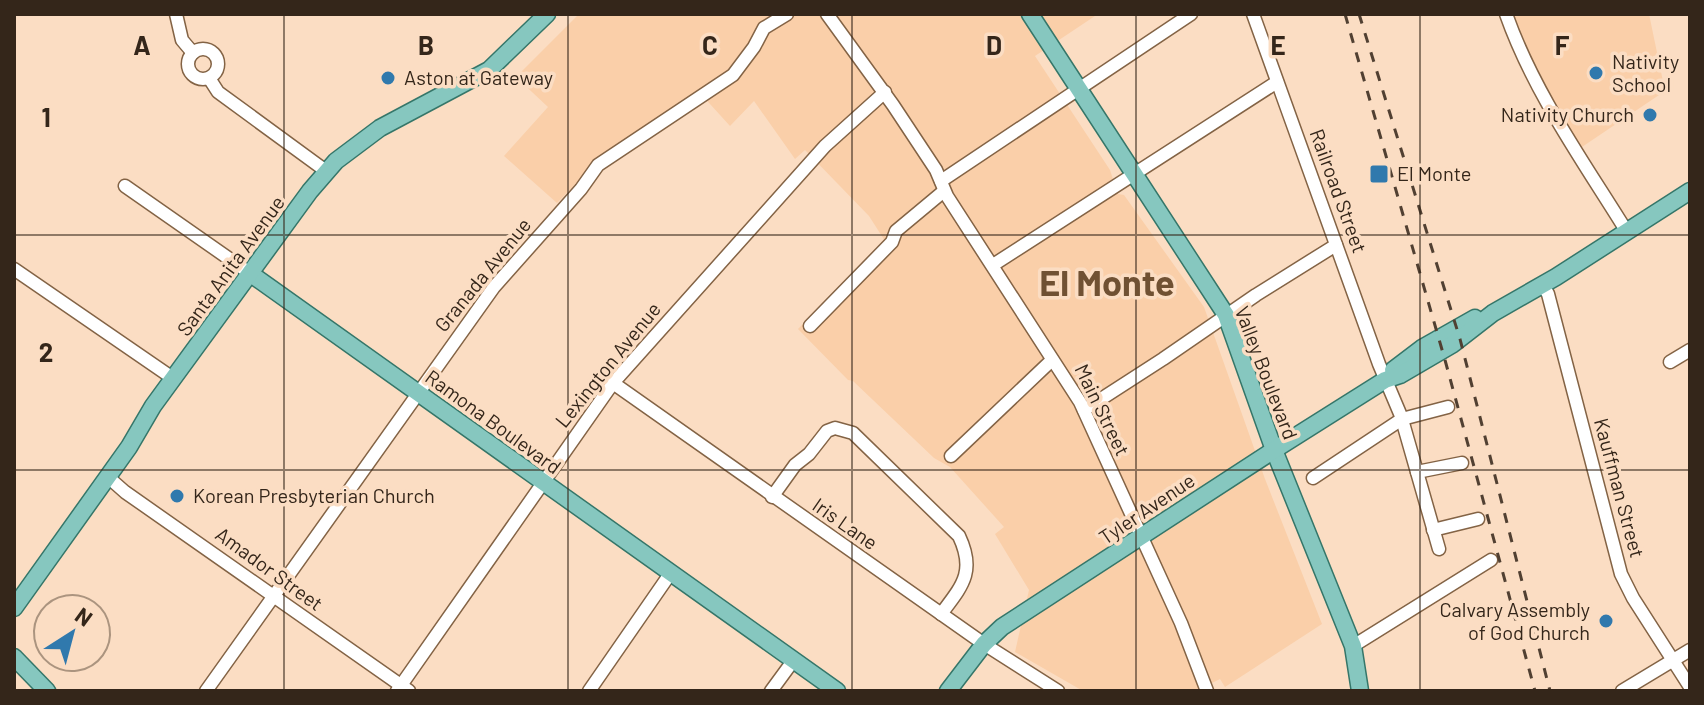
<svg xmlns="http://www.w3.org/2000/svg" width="1704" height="705" font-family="Barlow,sans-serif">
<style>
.built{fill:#facfa9}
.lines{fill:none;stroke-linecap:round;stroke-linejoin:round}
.minor-casing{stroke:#836345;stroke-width:15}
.major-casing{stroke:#357669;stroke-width:19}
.minor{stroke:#fff;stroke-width:12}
.major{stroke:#86c7bf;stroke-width:16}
.rail{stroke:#514032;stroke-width:3;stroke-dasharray:10 10;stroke-linecap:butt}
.grid{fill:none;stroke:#34261a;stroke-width:2;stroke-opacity:0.55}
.poi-dot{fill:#3079ad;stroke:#fbddc3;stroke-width:3}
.labels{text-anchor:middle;stroke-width:7;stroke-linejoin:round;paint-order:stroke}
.poi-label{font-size:20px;fill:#34261a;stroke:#fbddc3;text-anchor:start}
.street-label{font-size:20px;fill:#34261a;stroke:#fbddc3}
.town-label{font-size:36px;font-weight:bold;fill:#705133;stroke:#fbddc3}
.grid-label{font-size:26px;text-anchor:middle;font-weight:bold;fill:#34261a;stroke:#fbddc3;stroke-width:7;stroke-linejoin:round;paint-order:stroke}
</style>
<rect width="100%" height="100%" fill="#fbddc3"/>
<g class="built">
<path d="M579,14H1098L1035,56L1110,170L1118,194L1124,195L1204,307L1265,479L1322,624L1225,687L1220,679L1196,691H1083L1015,652L1029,590L995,534L1004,527L950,467L934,458L853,381L848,380L798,329L885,241L869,216L805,150L795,159L754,101L730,126L700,93L600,158L557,203L504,156L548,107L516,77Z"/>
<path d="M1506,14H1649L1665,91L1576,151Z"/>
</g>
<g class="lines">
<defs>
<g id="minor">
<path d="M176,14L182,40L193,53"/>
<path d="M827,14L893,105L936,170L947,196L1080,402L1181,623L1207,691"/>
<path d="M1253,14L1379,364L1401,416L1439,549"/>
<path d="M1506,14C1534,93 1583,161 1627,232"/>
<circle cx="203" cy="64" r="15"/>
<path d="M209,78L218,92L326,171"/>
<path d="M941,181L1191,14"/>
<path d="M125,186L251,274"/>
<path d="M993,265L1277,82"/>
<path d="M14,269L174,379"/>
<path d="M1543,285L1548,294L1621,574L1633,598L1690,687"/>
<path d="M810,326L892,242L896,231L944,191"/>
<path d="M1670,362L1690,350"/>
<path d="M613,383L984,644L1058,691"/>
<path d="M1084,410L1163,359L1256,295L1336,245"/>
<path d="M951,456L1052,360"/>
<path d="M1417,472L1462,463"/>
<path d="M108,477L125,492L409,691"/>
<path d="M1313,478L1402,419L1448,407"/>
<path d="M772,497L795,465L809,454L827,431L835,428L853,433L959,536C976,572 962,586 941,614"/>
<path d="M1433,530L1478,519"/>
<path d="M1353,646L1491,560"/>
<path d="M206,691L494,287L581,189L598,165L733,75L754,47L764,28L787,14"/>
<path d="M397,691L613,383L825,146L885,92"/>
<path d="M589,691L670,574"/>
<path d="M771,691L793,661"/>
<path d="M1622,691L1690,650"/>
</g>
<g id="major">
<path d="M1030,14L1226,315L1274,450L1353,646L1360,691"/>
<path d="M251,274L837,691"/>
<path d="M1393,370L1422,348L1475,318"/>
<path d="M14,608L129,447L153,406L310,191L336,161L380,128L489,70L547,14"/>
<path d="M14,657L47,691"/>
<path d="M948,691L984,644L1002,627L1274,450L1385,380L1400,375L1453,344L1493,313L1556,277L1690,191"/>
</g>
</defs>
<use href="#minor" class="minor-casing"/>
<use href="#major" class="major-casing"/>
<use href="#minor" class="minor"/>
<use href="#major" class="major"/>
<g class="rail">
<path d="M1345,14L1445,360L1535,691"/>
<path d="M1359,14L1460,339L1550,691"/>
</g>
</g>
<path class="grid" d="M284,14V691M568,14V691M852,14V691M1136,14V691M1420,14V691M14,235H1690M14,470H1690"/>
<g class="poi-dot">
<circle cx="1596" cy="73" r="8"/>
<circle cx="388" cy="78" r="8"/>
<circle cx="1650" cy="115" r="8"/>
<rect x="1369" y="164" width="20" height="20" rx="4"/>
<circle cx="177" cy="496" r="8"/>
<circle cx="1606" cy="621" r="8"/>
</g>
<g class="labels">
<g class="poi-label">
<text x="1612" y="69">Nativity<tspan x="1612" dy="23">School</tspan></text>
<text x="404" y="85">Aston at Gateway</text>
<text x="1634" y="122" text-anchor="end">Nativity Church</text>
<text x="1397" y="181">El Monte</text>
<text x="193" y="503">Korean Presbyterian Church</text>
<text x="1590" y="617" text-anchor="end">Calvary Assembly<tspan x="1590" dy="23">of God Church</tspan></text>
</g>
<g class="street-label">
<text transform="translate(1338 191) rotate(70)" y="7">Railroad Street</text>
<text transform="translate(231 266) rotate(-54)" y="7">Santa Anita Avenue</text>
<text transform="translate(483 275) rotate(-51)" y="7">Granada Avenue</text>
<text transform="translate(608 365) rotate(-51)" y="7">Lexington Avenue</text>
<text transform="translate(1266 373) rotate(69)" y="7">Valley Boulevard</text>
<text transform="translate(1102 410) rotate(64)" y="7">Main Street</text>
<text transform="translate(493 422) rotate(36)" y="7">Ramona Boulevard</text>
<text transform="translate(1619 488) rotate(75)" y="7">Kauffman Street</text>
<text transform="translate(1147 509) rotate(-34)" y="7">Tyler Avenue</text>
<text transform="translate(845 524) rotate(35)" y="7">Iris Lane</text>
<text transform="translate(269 569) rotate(36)" y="7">Amador Street</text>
</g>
<g class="town-label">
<text x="1107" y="296">El Monte</text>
</g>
</g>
<g class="grid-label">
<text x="142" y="55">A</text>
<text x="426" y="55">B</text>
<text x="710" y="55">C</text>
<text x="994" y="55">D</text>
<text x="1278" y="55">E</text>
<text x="1562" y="55">F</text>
<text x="46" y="127">1</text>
<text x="46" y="362">2</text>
</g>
<rect width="1704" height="705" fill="none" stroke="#34261a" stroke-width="32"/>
<g transform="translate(72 633) rotate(36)"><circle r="38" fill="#fbddc3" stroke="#ab947f" stroke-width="2"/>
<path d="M0-6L14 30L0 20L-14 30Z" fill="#3079ad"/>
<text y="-12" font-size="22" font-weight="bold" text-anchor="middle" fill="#34261a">N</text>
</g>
</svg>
